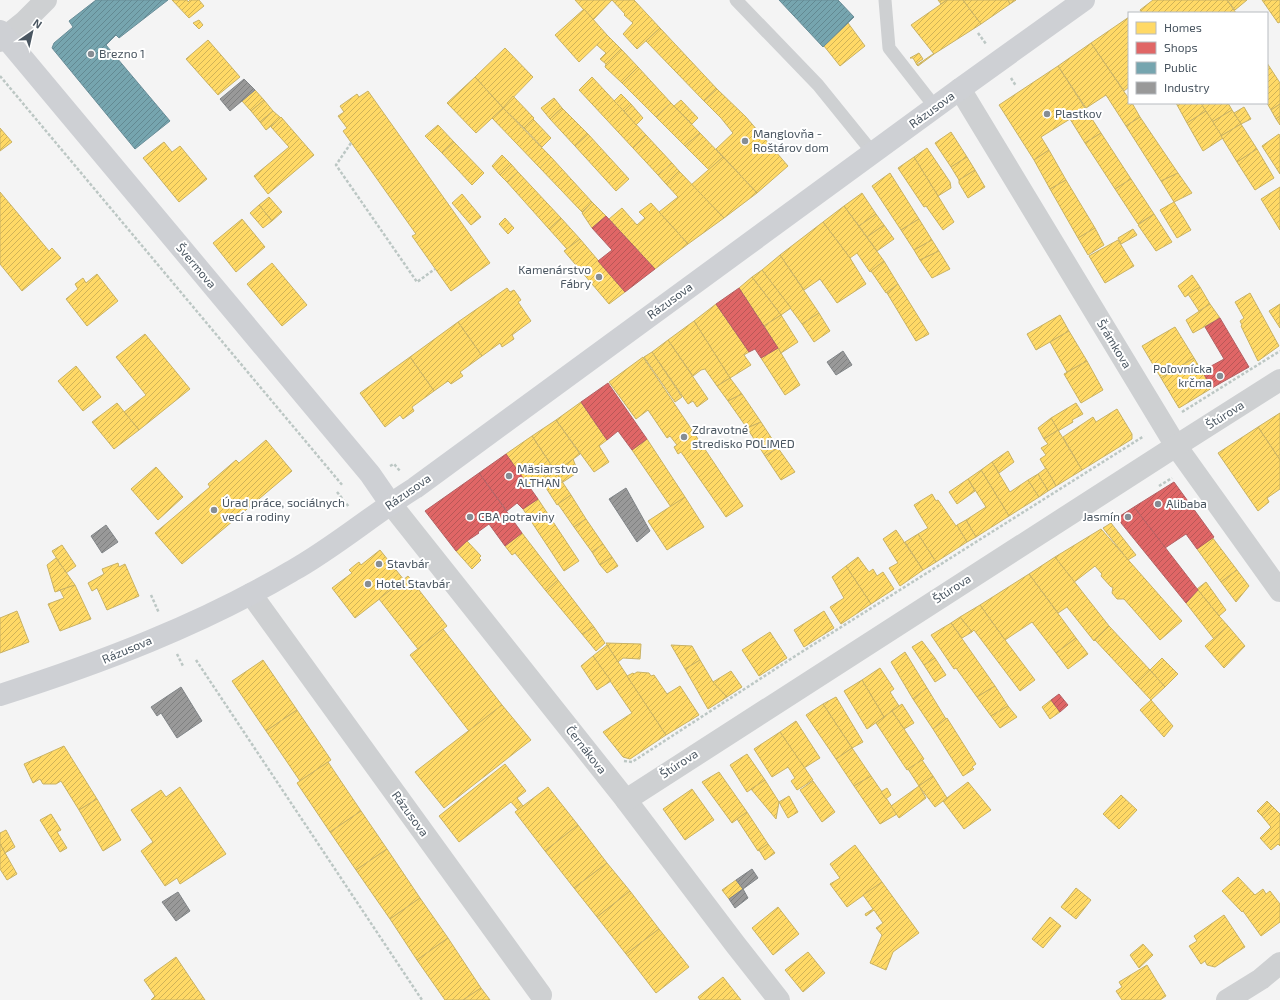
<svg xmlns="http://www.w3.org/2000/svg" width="1280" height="1000" font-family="'Exo 2',sans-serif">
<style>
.homes{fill:url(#homes-hatch);stroke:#c9b264}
.shops{fill:url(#shops-hatch);stroke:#b36164}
.public{fill:url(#public-hatch);stroke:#698d98}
.industry{fill:url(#industry-hatch);stroke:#818588}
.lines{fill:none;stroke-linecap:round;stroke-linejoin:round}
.path{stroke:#bcc7c4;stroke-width:2.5;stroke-dasharray:3 2;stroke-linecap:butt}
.lane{stroke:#ced0d2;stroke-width:13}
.street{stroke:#ced0d2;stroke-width:22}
.secondary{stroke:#ced0d4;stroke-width:22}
.poi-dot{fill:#868d94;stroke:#fff;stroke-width:1.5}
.labels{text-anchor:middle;stroke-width:4;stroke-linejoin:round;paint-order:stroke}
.poi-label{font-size:12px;fill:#4a5661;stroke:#fff;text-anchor:start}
.street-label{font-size:12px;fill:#4a5661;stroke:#fff}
</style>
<defs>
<pattern id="homes-hatch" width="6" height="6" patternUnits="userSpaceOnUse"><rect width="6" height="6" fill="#ffd966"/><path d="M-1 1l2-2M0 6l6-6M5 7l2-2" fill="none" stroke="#d0b357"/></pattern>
<pattern id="shops-hatch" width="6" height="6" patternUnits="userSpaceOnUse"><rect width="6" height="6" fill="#e06666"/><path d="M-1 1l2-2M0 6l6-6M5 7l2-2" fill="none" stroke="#b85757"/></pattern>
<pattern id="public-hatch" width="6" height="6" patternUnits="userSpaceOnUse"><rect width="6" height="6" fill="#76a5af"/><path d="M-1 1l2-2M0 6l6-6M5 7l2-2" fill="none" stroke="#638992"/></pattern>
<pattern id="industry-hatch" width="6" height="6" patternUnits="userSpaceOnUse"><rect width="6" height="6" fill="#999"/><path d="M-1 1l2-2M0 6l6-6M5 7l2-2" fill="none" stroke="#7f8080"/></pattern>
</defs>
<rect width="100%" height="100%" fill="#f4f4f4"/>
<g class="homes">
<path d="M172,0H187L188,2L190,0H199L204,6L189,18Z"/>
<path d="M575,0H612L593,20Z"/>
<path d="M612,0H634L660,28L637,49L623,34L633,23L624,15L625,14Z"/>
<path d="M938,0H947L941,4Z"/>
<path d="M947,0H963L981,24L934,54L911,25Z"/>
<path d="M963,0H1008L1010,4L981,24Z"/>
<path d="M1008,0H1016L1010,4Z"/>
<path d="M1153,0H1227L1236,13H1142L1140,10Z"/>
<path d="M1227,0H1247L1235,10Z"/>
<path d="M1262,0H1280V22L1278,23Z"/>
<path d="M584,9L607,35L579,62L555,35Z"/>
<path d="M1129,17V87L1124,91L1091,43Z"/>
<path d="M199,20L203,25L199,29L193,23Z"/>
<path d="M848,23L865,46L840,66L824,46Z"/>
<path d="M660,28L717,89L704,101L646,41Z"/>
<path d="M607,35L621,49L606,64L600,59L606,53L597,45Z"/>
<path d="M208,40L240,77L218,95L186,59Z"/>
<path d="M1091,43L1129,99V103H1132L1140,117L1126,126L1106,95L1086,108L1058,66Z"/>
<path d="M505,48L533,77L503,108L475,77Z"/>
<path d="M621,49L638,67L622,83L605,67L606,64Z"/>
<path d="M919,53L923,59L917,63V65L913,58H910Z"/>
<path d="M933,54H934L918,66L917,65Z"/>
<path d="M1267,63L1280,83V104L1271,110L1267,103Z"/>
<path d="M1058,66L1101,133L1085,143L1070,119L1041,137L1049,150L1034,160L999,105Z"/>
<path d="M638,67L671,103L656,117L622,83Z"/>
<path d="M475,77L503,108L476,133L447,103Z"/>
<path d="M592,77L646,135L633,148L579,90Z"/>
<path d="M717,89L746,117L788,166L757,193L716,149L733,133L721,118L704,101Z"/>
<path d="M255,90L264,100L251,111L242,101Z"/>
<path d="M368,91L490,263L451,291L412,236L416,234L343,131L347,128L338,116L344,112L340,106L357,94L359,97Z"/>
<path d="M621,94L631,104L624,111L614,101Z"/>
<path d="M513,96L534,118L524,128L503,108Z"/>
<path d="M554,98L562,108L550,119L541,108Z"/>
<path d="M264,100L273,111L260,122L251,111Z"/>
<path d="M681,100L698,118L692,124L674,106Z"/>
<path d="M671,103L700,133L685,146L656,117Z"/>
<path d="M1176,103H1201L1206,111L1187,123Z"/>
<path d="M1201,103H1228L1232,110L1212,122Z"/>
<path d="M631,104L643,118L636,125L624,111Z"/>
<path d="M1280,104V116L1276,119L1271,110Z"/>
<path d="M1244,107L1251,119L1241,124L1234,113Z"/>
<path d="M503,108L551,157L540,168L492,118Z"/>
<path d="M562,108L588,134L575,146L550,119Z"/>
<path d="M1232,110L1241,124L1221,136L1212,122Z"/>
<path d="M273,111L281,118L266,130L260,122Z"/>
<path d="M1206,111L1223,138L1203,151L1187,123Z"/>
<path d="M1280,116V125L1276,119Z"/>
<path d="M281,117L314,155L268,194L254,176L289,147L271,127Z"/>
<path d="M1140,117L1178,173L1161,181L1126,126Z"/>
<path d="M533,119L551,138L542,147L524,128Z"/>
<path d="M1241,124L1257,149L1237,162L1221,136Z"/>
<path d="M438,125L454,142L442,153L425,136Z"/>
<path d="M0,128L12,142L0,151Z"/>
<path d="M951,132L967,157L951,167L935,143Z"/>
<path d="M700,133L723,157L709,170L685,146Z"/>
<path d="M1101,133L1131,179L1115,189L1085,143Z"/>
<path d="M588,134L629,179L616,191L575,146Z"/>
<path d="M1279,134L1280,136V174L1262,146Z"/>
<path d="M646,135L672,163L658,175L633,148Z"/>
<path d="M164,142L172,152L180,146L207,179L179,202L143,158Z"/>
<path d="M454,142L484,173L472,185L442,153Z"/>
<path d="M927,148L950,182L951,188L938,196L914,157Z"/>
<path d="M1257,149L1274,178L1255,190L1237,162Z"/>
<path d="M1049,150L1066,180L1050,189L1034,160Z"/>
<path d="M502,155L511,164L500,175L492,166Z"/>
<path d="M551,157L592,202L582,212L540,168Z"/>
<path d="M723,157L757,193L724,218L691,185Z"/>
<path d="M914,157L954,222L943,230L926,206L924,207L898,168Z"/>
<path d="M967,157L975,170L959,180L951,167Z"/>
<path d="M672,163L679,171L666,184L658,175Z"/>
<path d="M511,164L518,172L507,182L500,175Z"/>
<path d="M975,170L985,187L968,198L959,183V180Z"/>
<path d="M679,171L724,218L688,244L659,212L678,197L666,184Z"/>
<path d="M518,172L561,218L549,229L507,182Z"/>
<path d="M890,173L919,219L901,230L872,186Z"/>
<path d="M1178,173L1192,193L1174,202L1161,181Z"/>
<path d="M1131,179L1154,214L1138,224L1115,189Z"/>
<path d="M1066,180L1095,228L1078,238L1050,189Z"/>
<path d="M1280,187V230L1261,199Z"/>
<path d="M0,192L49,251L52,248L61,258L22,291L0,264Z"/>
<path d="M862,193L876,214L859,226L844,206Z"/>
<path d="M462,194L481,217L471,225L452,203Z"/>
<path d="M269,197L282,212L272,221L259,205Z"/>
<path d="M592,202L606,216L592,228L582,213Z"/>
<path d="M1174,202L1191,230L1177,238L1160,210Z"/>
<path d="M651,203L688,244L655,269L609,219L622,208L637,225L645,218L639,212Z"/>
<path d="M259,205L272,221L263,228L250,213Z"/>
<path d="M844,206L884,261L870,272L857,253L850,258L823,222Z"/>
<path d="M876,214L884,225L867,237L859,226Z"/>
<path d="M1154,214L1172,242L1156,251L1138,225Z"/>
<path d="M505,218L514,228L508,234L499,224Z"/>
<path d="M561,218L580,239L567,249L549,229Z"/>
<path d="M242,219L265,247L236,272L213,243Z"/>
<path d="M919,219L932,240L914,250L901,230Z"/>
<path d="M823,222L850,258L866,284L837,303L820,279L804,290L780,255Z"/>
<path d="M884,225L894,239L877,251L867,237Z"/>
<path d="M1095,228L1104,245L1088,255L1078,238Z"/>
<path d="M1133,229L1137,235L1121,244L1118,238Z"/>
<path d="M580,239L625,292L609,304L564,251Z"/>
<path d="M932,240L939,251L920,260L914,250Z"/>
<path d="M1118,240L1134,266L1105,283L1089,256Z"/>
<path d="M939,251L950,269L932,278L920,260Z"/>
<path d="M780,255L819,313L802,324L762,270Z"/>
<path d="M884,261L898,284L886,293L871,271Z"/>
<path d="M272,263L307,305L282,326L247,284Z"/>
<path d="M762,270L791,308L781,315L752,277Z"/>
<path d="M97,274L118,301L87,326L66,299L78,289L75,284L83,278L86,283Z"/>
<path d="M1192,275L1200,287L1185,297L1178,286Z"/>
<path d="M752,277L781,315L764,326L739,288Z"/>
<path d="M898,284L929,334L916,341L887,293Z"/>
<path d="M1200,287L1210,304L1199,311L1188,294Z"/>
<path d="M507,288L510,292L514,290L521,300L518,302L531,321L512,335L514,339L502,347L500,343L482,356L458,322Z"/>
<path d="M1250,293L1279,346L1258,361L1241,326L1242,325L1240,321L1244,318L1235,302Z"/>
<path d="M716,304L749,352L744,355L751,365L730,378L694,321Z"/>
<path d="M1210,304L1220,318L1193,333L1186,320Z"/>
<path d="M1280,304V328L1269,311Z"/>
<path d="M819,313L830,331L814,342L802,324Z"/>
<path d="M781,315L798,342L781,353L764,326Z"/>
<path d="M1060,315L1069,331L1036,350L1027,334Z"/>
<path d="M694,321L730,378L717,386L705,369L701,370L693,376L668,340Z"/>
<path d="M458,322L482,356L460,372L463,376L451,384L448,381L434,391L410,357Z"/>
<path d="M1175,327L1194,358L1161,378L1142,346Z"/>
<path d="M1069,331L1087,361L1067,372L1050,342Z"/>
<path d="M145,334L190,389L139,430L124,412L146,395L116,357Z"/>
<path d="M668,340L708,399L697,407L693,401L688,404L652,352Z"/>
<path d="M778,348L800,385L785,395L761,358Z"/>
<path d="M652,352L682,397L675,402L644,357Z"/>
<path d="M410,357L434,391L412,407L414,411L403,419L400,415L385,427L360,393Z"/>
<path d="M643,357L743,506L726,517L681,452L678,454L674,447L677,445L670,436L667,438L648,410L636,419L609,382Z"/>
<path d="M1194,358L1212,388L1179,408L1161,378Z"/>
<path d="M1087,361L1103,390L1081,403L1064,374Z"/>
<path d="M76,366L101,397L83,411L58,381Z"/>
<path d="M730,378L742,394L728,401L717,386Z"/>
<path d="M742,394L761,422L747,428L728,401Z"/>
<path d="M581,402L607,440L599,446L609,462L594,472L556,420Z"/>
<path d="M117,403L139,430L114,449L92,422Z"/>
<path d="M1076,403L1083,414L1072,420L1073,422L1058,431L1051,418Z"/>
<path d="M1117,409L1132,434V439L1082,470L1063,437L1093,417L1096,422Z"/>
<path d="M1280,413V460L1258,427Z"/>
<path d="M1051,418L1058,430L1044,439L1038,428Z"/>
<path d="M556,420L580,454L556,472L532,436Z"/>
<path d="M761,422L778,448L765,456L747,428Z"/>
<path d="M1258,427L1280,460V489L1267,498L1269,502L1258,511L1218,453Z"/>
<path d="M1058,430L1082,470L1056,486L1040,459L1046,455L1041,448L1048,444L1044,439Z"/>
<path d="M532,436L555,471L530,489L506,454Z"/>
<path d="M647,439L685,497L671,507L632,450Z"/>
<path d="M266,440L292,471L182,564L155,533L210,487L208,484L236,460L239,463Z"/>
<path d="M778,448L795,472L781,480L765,456Z"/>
<path d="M1008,451L1014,462L999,473L992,462Z"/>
<path d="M573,459L578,472L563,482L556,472Z"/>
<path d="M992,462L1010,492L1028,480L1039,497L1009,516L981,470Z"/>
<path d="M156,467L183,497L158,520L131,489Z"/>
<path d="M1046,468L1056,486L1048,491L1038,474Z"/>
<path d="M981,470L1009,516L976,537L966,520L986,507L968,479Z"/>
<path d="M555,471L571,495L557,505L541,480Z"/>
<path d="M1038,474L1048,491L1039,497L1028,480Z"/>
<path d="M968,479L975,491L957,504L949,492Z"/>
<path d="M932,494L936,501L938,500L956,526L957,525L967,542L936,562L918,534L928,528L914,505Z"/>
<path d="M571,495L586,519L574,527L558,504Z"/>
<path d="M685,497L704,527L667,550L648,521Z"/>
<path d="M538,499L579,561L564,571L523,509Z"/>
<path d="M586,519L603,544L592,552L574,527Z"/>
<path d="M966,520L976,537L967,542L957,525Z"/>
<path d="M1111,523L1136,555L1128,560L1103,528Z"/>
<path d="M1101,529L1182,621L1160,640L1124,599H1117L1112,593L1113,587H1111L1101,576L1102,574L1095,566L1073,583L1055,557Z"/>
<path d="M896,530L923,570L900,586L889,568L898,563L883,539Z"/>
<path d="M522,533L558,580L546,591L515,553L512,555L505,546Z"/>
<path d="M918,534L936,562L923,570L905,542Z"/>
<path d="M1212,537L1237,570L1221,582L1197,549Z"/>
<path d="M467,541L481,556L479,558L481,560L472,569L456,551Z"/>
<path d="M603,544L612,557L600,565L592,552Z"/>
<path d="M62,545L76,566L66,573L52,551Z"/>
<path d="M380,550L404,580L355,618L332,588L352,573L349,570L355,565L359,562L361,565Z"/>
<path d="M612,557L618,566L607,573L600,565Z"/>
<path d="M858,557L869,572L873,569L877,576L883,572L894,589L871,604L846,566Z"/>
<path d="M1055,557L1109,626L1094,641L1067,607L1058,613L1029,574Z"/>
<path d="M56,558L75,585L55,592L47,565Z"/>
<path d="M118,563L119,567L125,564L139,596L107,610L97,588L92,591L88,583L104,574L102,569Z"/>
<path d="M846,566L871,604L841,624L830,607L844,598L832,577Z"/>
<path d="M1237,570L1249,586L1236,602L1221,582Z"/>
<path d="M1029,574L1076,638L1056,653L1032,622L1005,640L980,605Z"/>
<path d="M408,576L447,626L418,649L379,599Z"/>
<path d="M558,580L594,627L582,634L546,591Z"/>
<path d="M1206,582L1226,610L1219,616L1197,589Z"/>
<path d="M75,585L91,619L60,631L48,604L64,598L60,590Z"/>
<path d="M1198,590L1219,616L1228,626L1214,639L1186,603Z"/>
<path d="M980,605L1005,640L1035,680L1020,691L974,630L972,632L960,617Z"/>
<path d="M17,611L29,642L0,653V618Z"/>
<path d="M824,611L834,628L804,647L794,630Z"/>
<path d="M960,617L972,632L962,638L951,623Z"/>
<path d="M951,623L995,686L977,697L956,668L954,669L931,635Z"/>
<path d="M1109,626L1150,670L1136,684L1095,640Z"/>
<path d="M1228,626L1245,646L1224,668L1205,646Z"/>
<path d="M594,627L605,643L596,651L582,634Z"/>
<path d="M443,629L502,705L469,731L410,655Z"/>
<path d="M770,632L787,658L759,676L742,650Z"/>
<path d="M1076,638L1088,654L1068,669L1056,653Z"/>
<path d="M922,641L935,658L924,665L912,647Z"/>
<path d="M606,643L641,644L640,659L623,658L618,662Z"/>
<path d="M607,645L666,735L630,759L623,757L603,732L632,713L593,656Z"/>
<path d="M671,645L692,646L700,660L685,669Z"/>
<path d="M905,652L927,688L913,699L891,662Z"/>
<path d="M593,656L611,681L597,690L581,666Z"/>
<path d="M935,658L946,675L935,682L924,665Z"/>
<path d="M1162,658L1178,674L1165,687L1150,670Z"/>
<path d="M263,660L297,710L266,731L232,681Z"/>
<path d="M700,660L713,682L727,697L708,709L685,669Z"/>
<path d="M880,668L894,689L890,692L899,706L884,717L862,680Z"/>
<path d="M1150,670L1165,687L1151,700L1136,684Z"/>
<path d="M731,671L742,687L727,697L713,682Z"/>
<path d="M637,672L649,673L651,676L654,675L667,694L680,686L699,715L666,735L627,676L633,673L634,674Z"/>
<path d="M862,680L884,717L867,729L844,691Z"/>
<path d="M995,686L1008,706L991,716L977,697Z"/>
<path d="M927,688L946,719L933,729L913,699Z"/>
<path d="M836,697L863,742L852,748L823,704Z"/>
<path d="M1051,700L1060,712L1050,719L1042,707Z"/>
<path d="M1151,700L1173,726L1164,737L1140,710Z"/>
<path d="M823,704L852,748L836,759L806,715Z"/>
<path d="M902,704L914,723L904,729L892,711Z"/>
<path d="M502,705L531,740L444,808L415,772Z"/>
<path d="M1008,706L1017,717L1000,728L991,716Z"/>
<path d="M297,710L331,760L300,781L266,731Z"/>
<path d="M892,711L924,759L907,770L876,723Z"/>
<path d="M947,718L976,764L972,767L974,769L963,776L933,729Z"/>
<path d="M796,721L820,758L804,768L780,732Z"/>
<path d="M780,732L813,780L797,790L791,781L795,778L788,767L772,777L754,749Z"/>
<path d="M64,746L97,799L79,810L61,781L56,784H43L40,779L33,783L24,764Z"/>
<path d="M852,748L871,776L854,786L836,759Z"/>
<path d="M747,754L765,780L747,792L730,765Z"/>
<path d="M922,760L933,776L919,786L908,769Z"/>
<path d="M328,762L361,811L330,832L297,783Z"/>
<path d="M505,764L526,791L517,798L523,806L518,810L511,802L459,842L439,816Z"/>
<path d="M719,772L747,812L732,823L702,782Z"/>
<path d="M871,776L897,814L880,824L854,786Z"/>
<path d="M933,776L947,798L935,807L919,786Z"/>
<path d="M765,780L779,802L776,819L751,789Z"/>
<path d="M813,781L835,812L822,822L800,790Z"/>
<path d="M968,782L991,810L964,829L943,801Z"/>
<path d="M919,786L926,798L899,818L891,806Z"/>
<path d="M180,787L226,854L180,884L177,878L165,886L141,851L153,842L131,810L161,790L166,797Z"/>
<path d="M548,787L578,825L545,851L515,812Z"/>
<path d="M887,788L891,795L886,799L881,792Z"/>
<path d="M692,789L714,820L685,840L663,809Z"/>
<path d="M1121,795L1137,810L1119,829L1103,814Z"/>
<path d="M789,796L798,812L788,818L779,802Z"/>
<path d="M97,799L121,840L103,851L79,810Z"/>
<path d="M1267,801L1272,806L1262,816L1257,811Z"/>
<path d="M1272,806L1280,814V846L1278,844L1271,850L1260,838L1271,827L1262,816Z"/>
<path d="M361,811L387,849L356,870L330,832Z"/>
<path d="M747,812L768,844L758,851L737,819Z"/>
<path d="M51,814L61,830L57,832L67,848L60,852L40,820Z"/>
<path d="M578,825L607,863L574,888L545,851Z"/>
<path d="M6,830L15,847L5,853L0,844V833Z"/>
<path d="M0,844L17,874L7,880L0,869Z"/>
<path d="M768,844L775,853L765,860L759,850Z"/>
<path d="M855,845L882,882L847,907L830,884L840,878L830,864Z"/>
<path d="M387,849L420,898L390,919L356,870Z"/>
<path d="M607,863L630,891L597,917L574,888Z"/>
<path d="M1238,877L1255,895L1263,889L1266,894L1270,891L1280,904V922L1261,936L1243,911L1242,912L1222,891Z"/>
<path d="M736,880L743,889L729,899L722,890Z"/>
<path d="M882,882L919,933L893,952L886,970L870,963L882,935L876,928L883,923L874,910L866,916L865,914L873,909L863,895Z"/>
<path d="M1076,888L1091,900L1076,919L1061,907Z"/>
<path d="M630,891L659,929L626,954L597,917Z"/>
<path d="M420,898L448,938L417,960L390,919Z"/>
<path d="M778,907L799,934L773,955L752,928Z"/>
<path d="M1224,915L1245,947L1215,967L1207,965L1205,961L1201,964L1189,946L1197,941L1194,936Z"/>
<path d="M1050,917L1061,926L1043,948L1032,939Z"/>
<path d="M659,929L689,967L656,993L626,954Z"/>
<path d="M448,938L481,988L463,1000H445L417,960Z"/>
<path d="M1143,944L1153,955L1139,968L1130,955Z"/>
<path d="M808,952L825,973L803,992L785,970Z"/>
<path d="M176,957L205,1000H151L155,996L144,980Z"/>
<path d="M1147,965L1166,996L1160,1000H1122L1116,991L1122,987L1119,982Z"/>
<path d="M723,977L741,1000H700L698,997Z"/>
<path d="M481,988L490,1000H463Z"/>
</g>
<g class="shops">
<path d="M606,216L655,269L625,292L598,261L612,250L592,228Z"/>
<path d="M739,288L778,348L761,358L755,349L749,352L716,304Z"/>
<path d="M1220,318L1249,367L1212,388L1202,371L1224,359L1205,327Z"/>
<path d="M608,383L647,439L632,450L618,431L607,440L581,402Z"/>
<path d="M506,454L538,499L523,509L517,503L507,511L479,473Z"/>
<path d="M479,473L522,533L505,546L489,524L478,532L479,533L467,541L456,551L425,511Z"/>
<path d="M1174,482L1214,537L1197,549L1186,534L1165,548L1134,507Z"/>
<path d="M1134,507L1198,590L1186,603L1117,518Z"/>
<path d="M1059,694L1068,705L1060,712L1051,700Z"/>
</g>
<g class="public">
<path d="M96,0H168L119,38L116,35L106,45L170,121L135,149L52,48L54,43L73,27L69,21Z"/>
<path d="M779,0H838L854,17L823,47Z"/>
</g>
<g class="industry">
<path d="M244,79L255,90L230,111L220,99Z"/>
<path d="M843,351L852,365L836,375L827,362Z"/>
<path d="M626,488L650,531L637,542L609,499Z"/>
<path d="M106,525L118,542L102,553L91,536Z"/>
<path d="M181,687L202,721L177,738L161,713L157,716L151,707Z"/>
<path d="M752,869L758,878L743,889L736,880Z"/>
<path d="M743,889L748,898L735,908L729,899Z"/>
<path d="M178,892L190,911L176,921L162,902Z"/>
</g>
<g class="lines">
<g class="path">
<path d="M978,33L986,44"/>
<path d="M0,76L343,486"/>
<path d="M1011,78L1016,86"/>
<path d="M351,143L336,165L417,282L435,269"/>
<path d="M1182,412L1280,351"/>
<path d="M390,466L394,464L400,471"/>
<path d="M1159,486L1172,478"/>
<path d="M337,492L349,507"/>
<path d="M151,595L159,613"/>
<path d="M177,654L183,666"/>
<path d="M196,660L422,1000"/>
<path d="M624,761L632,762L800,653L1144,436"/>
</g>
<g class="lane">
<path d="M736,0L818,85L873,153"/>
<path d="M885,0L889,48L935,107"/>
</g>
<g class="street">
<path d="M0,41L25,21L46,0"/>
<path d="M960,89L1176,446L1280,591"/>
<path d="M390,503L626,800L735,944L779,1000"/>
<path d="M251,594L541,995"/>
<path d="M626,800L1176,446L1280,380"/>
<path d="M1227,1000L1261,979L1280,963"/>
</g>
<g class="secondary">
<path d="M0,31L370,474L390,503"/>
<path d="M0,695C100,663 201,625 292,571C335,547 373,514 415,488L960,89L1084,0"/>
</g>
</g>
<g class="poi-dot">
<circle cx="91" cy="54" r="4"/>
<circle cx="1047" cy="114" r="4"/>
<circle cx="745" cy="141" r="4"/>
<circle cx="599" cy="277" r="4"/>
<circle cx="1220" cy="376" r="4"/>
<circle cx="684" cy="437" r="4"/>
<circle cx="509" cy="476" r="4"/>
<circle cx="1158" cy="504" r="4"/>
<circle cx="214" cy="510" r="4"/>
<circle cx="470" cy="517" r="4"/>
<circle cx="1128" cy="517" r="4"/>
<circle cx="379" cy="564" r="4"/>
<circle cx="368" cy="584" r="4"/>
</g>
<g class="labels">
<g class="poi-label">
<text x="99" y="58">Brezno 1</text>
<text x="1055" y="118">Plastkov</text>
<text x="753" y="138">Manglovňa -<tspan x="753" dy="14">Roštárov dom</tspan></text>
<text x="591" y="274" text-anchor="end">Kamenárstvo<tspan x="591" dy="14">Fábry</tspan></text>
<text x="1212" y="373" text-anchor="end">Poľovnícka<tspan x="1212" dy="14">krčma</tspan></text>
<text x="692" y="434">Zdravotné<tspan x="692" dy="14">stredisko POLIMED</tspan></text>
<text x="517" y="473">Mäsiarstvo<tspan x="517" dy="14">ALTHAN</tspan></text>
<text x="222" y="507">Úrad práce, sociálnych<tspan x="222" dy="14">vecí a rodiny</tspan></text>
<text x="1166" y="508">Alibaba</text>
<text x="478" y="521">CBA potraviny</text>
<text x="1120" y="521" text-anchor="end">Jasmín</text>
<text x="387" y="568">Stavbár</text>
<text x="376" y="588">Hotel Stavbár</text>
</g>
<g class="street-label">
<text transform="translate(932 110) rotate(-36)" y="4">Rázusova</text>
<text transform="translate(196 266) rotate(50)" y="4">Švermova</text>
<text transform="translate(670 301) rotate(-36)" y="4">Rázusova</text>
<text transform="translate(1114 344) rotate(59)" y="4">Šrámkova</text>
<text transform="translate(1225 415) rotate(-32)" y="4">Štúrova</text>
<text transform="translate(408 492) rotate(-35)" y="4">Rázusova</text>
<text transform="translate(952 589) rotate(-33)" y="4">Štúrova</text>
<text transform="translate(127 650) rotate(-23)" y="4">Rázusova</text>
<text transform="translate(586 750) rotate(52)" y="4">Černákova</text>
<text transform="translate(679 764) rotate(-33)" y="4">Štúrova</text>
<text transform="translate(410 814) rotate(54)" y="4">Rázusova</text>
</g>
</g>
<rect x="1128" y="12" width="140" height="92" fill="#ffffff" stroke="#b7bbc0"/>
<rect x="1136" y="22" width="20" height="12" fill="#ffd966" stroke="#b7bbc0"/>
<text x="1164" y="32" font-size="12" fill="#4a5661">Homes</text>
<rect x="1136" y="42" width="20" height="12" fill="#e06666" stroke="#b7bbc0"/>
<text x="1164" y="52" font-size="12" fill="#4a5661">Shops</text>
<rect x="1136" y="62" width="20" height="12" fill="#76a5af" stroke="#b7bbc0"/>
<text x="1164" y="72" font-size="12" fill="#4a5661">Public</text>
<rect x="1136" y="82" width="20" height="12" fill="#999999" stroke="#b7bbc0"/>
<text x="1164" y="92" font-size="12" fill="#4a5661">Industry</text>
<g transform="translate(32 32) rotate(34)" stroke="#ffffff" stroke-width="3" paint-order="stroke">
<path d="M0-3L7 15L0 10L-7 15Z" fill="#4a5661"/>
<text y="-6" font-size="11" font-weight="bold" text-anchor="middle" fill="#4a5661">N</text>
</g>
</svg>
